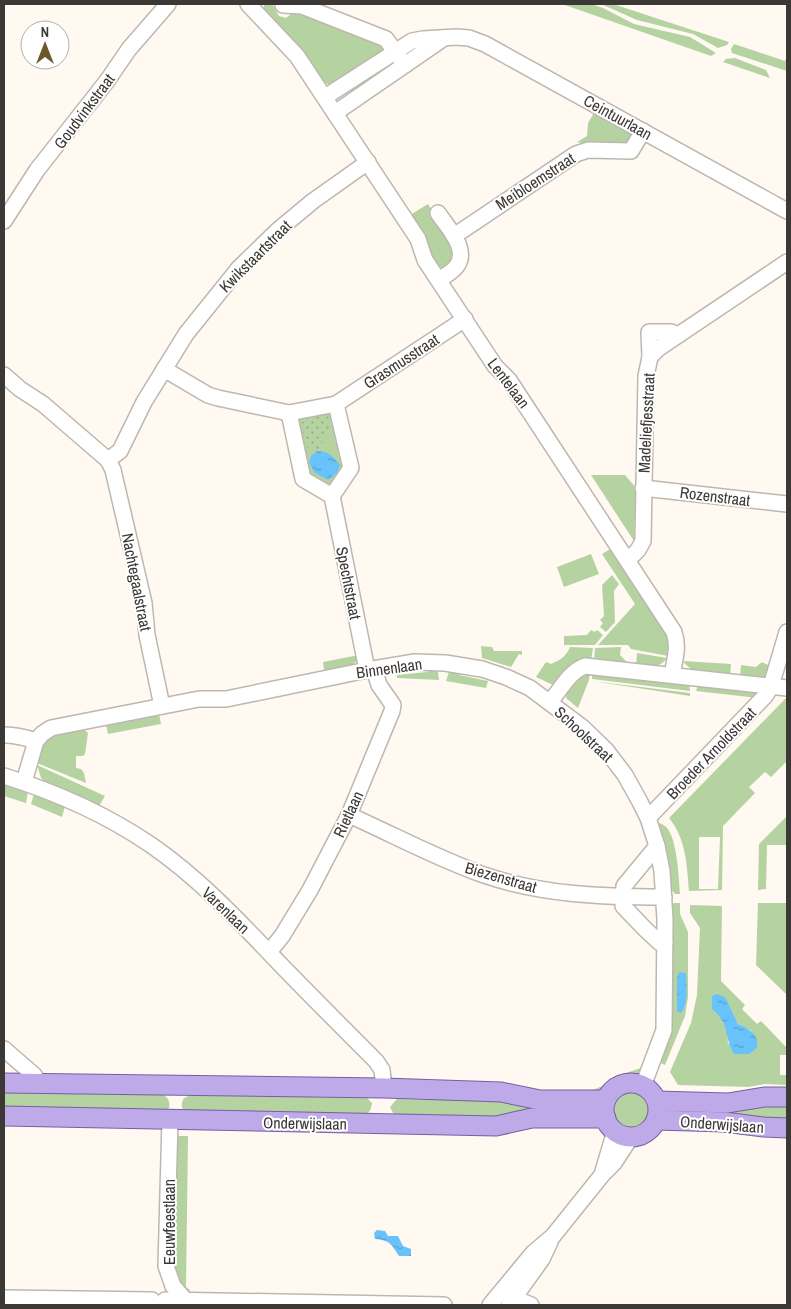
<svg xmlns="http://www.w3.org/2000/svg" width="791" height="1309" font-family="'Archivo Narrow',sans-serif">
<style>
.grass{fill:#b5d2a1;fill-rule:evenodd}
.park{fill:url(#park-dots)}
.water{fill:url(#water-ripples)}
.lines{fill:none;stroke-linecap:round;stroke-linejoin:round}
.minor-casing{stroke:#bdb7af;stroke-width:18}
.major-casing{stroke:#765ea1;stroke-width:21}
.minor{stroke:#fff;stroke-width:15}
.major{stroke:#bfaae9;stroke-width:19}
.labels{text-anchor:middle;stroke-width:4;stroke-linejoin:round;paint-order:stroke}
.street-label{font-size:16px;fill:#3b3835;stroke:#fff}
</style>
<defs>
<pattern id="park-dots" width="8" height="8" patternUnits="userSpaceOnUse" patternTransform="scale(1.25)"><rect width="8" height="8" fill="#b5d2a1"/><path d="M2 2h.1M6 6h.1" fill="none" stroke="#94ab84" stroke-width="1.8" stroke-linecap="round"/></pattern>
<pattern id="water-ripples" width="26" height="14" patternUnits="userSpaceOnUse" patternTransform="scale(1.25)"><rect width="26" height="14" fill="#68c2fb"/><path d="M2 4q2-2 4 0t4 0M15 11q2-2 4 0t4 0" fill="none" stroke="#579fcc"/></pattern>
</defs>
<rect width="100%" height="100%" fill="#fff9f2"/>
<g class="grass">
<path d="M265,4L273,5L279,16L286,18L296,10L383,41L386,53L334,85L327,84L320,79L263,9Z"/>
<path d="M562,4H591L603,8L634,24L690,37L716,53L711,56Z"/>
<path d="M601,4H613L729,42L727,45L718,48L693,34L637,20Z"/>
<path d="M734,44L785,61L787,56V71L732,53L731,49Z"/>
<path d="M735,58L766,70L770,78L723,62L726,59Z"/>
<path d="M595,111L631,132L633,135L627,147L609,148L577,142L587,136L588,123Z"/>
<path d="M428,204L455,248L452,264L444,268C428,265 417,230 410,215Z"/>
<path d="M328,409L337,415L347,468L339,482L319,486L305,477L294,423L300,414Z"/>
<path d="M591,475H625L636,488L634,541Z"/>
<path d="M612,548L668,634L672,645L668,656L631,649L628,645H598L635,604L602,554Z"/>
<path d="M591,554L599,574L564,587L557,567Z"/>
<path d="M612,575L619,584L614,591L615,622L606,632L600,627L603,623L600,620L604,616L602,585Z"/>
<path d="M591,630L595,632L597,630L603,635L595,645H564V636L587,635Z"/>
<path d="M481,646L492,647L494,651H522V655L519,654L511,667L482,658Z"/>
<path d="M570,647L593,648L591,661L553,685L536,677L546,662L551,664C560,660 566,657 570,647Z"/>
<path d="M621,647L620,655L630,665L594,661L595,648Z"/>
<path d="M637,653L667,658C659,669 648,667 636,666Z"/>
<path d="M359,655C355,668 346,668 334,671L330,669L324,670L323,662Z"/>
<path d="M683,661L731,664L730,677C713,674 693,676 683,661Z"/>
<path d="M762,662L772,667C764,685 758,679 740,678L741,665L756,667Z"/>
<path d="M431,668L438,672L439,680L397,678V675L427,672Z"/>
<path d="M453,671H457L459,675L488,681L486,688L446,681L449,672Z"/>
<path d="M590,672L589,680L578,708L566,698C568,683 578,678 590,672Z"/>
<path d="M592,672L689,684L690,691L592,679Z"/>
<path d="M592,681L690,693V696Z"/>
<path d="M698,685L757,691L758,698L696,691Z"/>
<path d="M787,697V761L771,777L765,772L749,787L755,793L723,826L722,890L689,891C687,865 686,839 669,818ZM699,837H720L718,889H699Z"/>
<path d="M159,714L161,724L108,734L106,724Z"/>
<path d="M83,729L88,733L85,754L83,756H76V768L81,769L84,773L86,783L37,763C46,730 52,734 83,729Z"/>
<path d="M37,765L105,796L99,806L45,782L41,778Z"/>
<path d="M5,784L28,791L26,803L4,796V785Z"/>
<path d="M34,794L65,806L62,817L31,804Z"/>
<path d="M787,816V845H767L766,889L758,890L759,844Z"/>
<path d="M657,822C659,823 665,825 667,828C677,839 679,879 680,894H675L670,888Z"/>
<path d="M674,903H680V914L688,932V997L685,1016L665,1065L659,1062L672,1023L671,906Z"/>
<path d="M758,903H787V995L756,965Z"/>
<path d="M690,905L722,906L721,981L745,1005L742,1009L757,1024L761,1021L785,1046L787,1047V1055H780V1075H787V1085L765,1084L748,1087L678,1085L670,1072L691,1023L697,995L700,928L690,913ZM731,1012L738,1024L752,1031L728,1044L727,1030L720,1016Z"/>
<path d="M641,1068L643,1069L639,1074L634,1077L615,1084L603,1092L591,1091L602,1086L614,1077Z"/>
<path d="M4,1092L164,1095C169,1099 170,1102 169,1108L166,1110L4,1108Z"/>
<circle cx="632" cy="1110" r="18"/>
<path d="M191,1095L367,1098L372,1103C371,1110 370,1113 363,1115L186,1112L182,1108C181,1100 184,1097 191,1095Z"/>
<path d="M397,1099L490,1101L546,1105L539,1115L485,1117L398,1115L393,1113L390,1107Z"/>
<path d="M764,1106L787,1107V1118L688,1117V1108Z"/>
<path d="M173,1136H188L186,1287L190,1290L189,1298L178,1289L170,1261Z"/>
</g>
<path class="park" d="M327,415L332,425L318,450L307,447L301,425L304,419Z"/>
<g class="water">
<path d="M317,451C328,451 334,457 340,465L337,473L328,480L314,472L309,462L311,456Z"/>
<path d="M679,972L686,973C686,985 689,1003 681,1013L677,1011V978Z"/>
<path d="M717,994L725,997L738,1024C750,1029 759,1034 757,1048L749,1054H734C723,1035 731,1025 712,1009V996Z"/>
<path d="M377,1230L385,1231L388,1236H398L403,1246L411,1249V1256H399C391,1244 390,1240 375,1239L374,1233Z"/>
</g>
<g class="lines">
<defs>
<g id="minor">
<path d="M248,4L297,56L418,239L425,260L495,366L509,380L674,632C679,647 675,659 672,674"/>
<path d="M283,5L302,6L386,39L405,65"/>
<path d="M325,97L412,41L423,39L456,37L469,38L485,44L787,211"/>
<path d="M335,113L444,38"/>
<path d="M438,213C448,228 470,250 456,267C452,272 445,276 439,279"/>
<path d="M4,221L37,170L107,81L129,49L168,4"/>
<path d="M454,236L576,154L588,150L631,151L643,131"/>
<path d="M650,357L649,332H671L678,335"/>
<path d="M164,369L208,395L218,398L289,413L336,404L465,319"/>
<path d="M4,375L20,389L43,404L108,460L113,470L144,603L147,635L162,706"/>
<path d="M289,413L303,479L332,496L351,468L336,404"/>
<path d="M108,460L120,451L144,402L186,334L239,268L277,231L313,201L368,162"/>
<path d="M643,488L787,504"/>
<path d="M332,496L367,670"/>
<path d="M628,560L638,550L643,541L646,376L650,357L659,348L787,262"/>
<path d="M550,702C561,689 569,672 585,666L787,688"/>
<path d="M4,735C16,735 24,737 36,741"/>
<path d="M4,776C55,792 107,815 151,845C199,878 240,922 280,964C312,997 344,1029 376,1061L382,1070L384,1088"/>
<path d="M24,782L36,741L42,734L51,728L199,699H226L367,670L415,662L445,663L482,669L506,677L530,688L582,727L606,750L625,775L640,802L648,818L657,846L662,871L665,920L664,1030L643,1086"/>
<path d="M349,815C394,835 438,859 484,875C542,895 604,897 664,897"/>
<path d="M648,818L766,695L771,686L787,632"/>
<path d="M657,846L624,886L623,906L645,929L660,943L665,942"/>
<path d="M269,952L282,936L310,890L349,815L392,711L393,705L379,685L374,669"/>
<path d="M4,1049L34,1075L40,1084"/>
<path d="M170,1120L166,1266L173,1286L185,1300"/>
<path d="M603,1171L615,1131"/>
<path d="M507,1292L514,1298L531,1305"/>
<path d="M4,1298L152,1300"/>
<path d="M165,1300L444,1305"/>
<path d="M490,1305L533,1253L553,1236L602,1175L614,1163L631,1137"/>
<path d="M509,1305L542,1259L550,1242"/>
</g>
<g id="major">
<path d="M4,1083L384,1088L501,1092L540,1100H606"/>
<circle cx="631" cy="1110" r="27"/>
<path d="M657,1101L728,1103L764,1097H787"/>
<path d="M4,1116L496,1126L532,1118H606"/>
<path d="M656,1120L724,1122L764,1127L787,1128"/>
</g>
</defs>
<use href="#minor" class="minor-casing"/>
<use href="#major" class="major-casing"/>
<use href="#minor" class="minor"/>
<use href="#major" class="major"/>
</g>
<g class="labels">
<g class="street-label">
<text transform="translate(84 111) rotate(-53)" y="6">Goudvinkstraat</text>
<text transform="translate(618 117) rotate(29)" y="6">Ceintuurlaan</text>
<text transform="translate(535 181) rotate(-33)" y="6">Meibloemstraat</text>
<text transform="translate(255 256) rotate(-45)" y="6">Kwikstaartstraat</text>
<text transform="translate(401 361) rotate(-33)" y="6">Grasmusstraat</text>
<text transform="translate(509 383) rotate(53)" y="6">Lentelaan</text>
<text transform="translate(646 423) rotate(-87)" y="6">Madeliefjesstraat</text>
<text transform="translate(715 496) rotate(7)" y="6">Rozenstraat</text>
<text transform="translate(137 582) rotate(79)" y="6">Nachtegaalstraat</text>
<text transform="translate(349 583) rotate(79)" y="6">Spechtstraat</text>
<text transform="translate(389 668) rotate(-8)" y="6">Binnenlaan</text>
<text transform="translate(584 734) rotate(43)" y="6">Schoolstraat</text>
<text transform="translate(711 753) rotate(-46)" y="6">Broeder Arnoldstraat</text>
<text transform="translate(348 814) rotate(-65)" y="6">Rietlaan</text>
<text transform="translate(501 877) rotate(16)" y="6">Biezenstraat</text>
<text transform="translate(226 910) rotate(44)" y="6">Varenlaan</text>
<text transform="translate(305 1123) rotate(1)" y="6">Onderwijslaan</text>
<text transform="translate(722 1124) rotate(4)" y="6">Onderwijslaan</text>
<text transform="translate(169 1222) rotate(-90)" y="6">Eeuwfeestlaan</text>
</g>
</g>
<rect width="791" height="1309" fill="none" stroke="#3b3835" stroke-width="10"/>
<g transform="translate(45 45)"><circle r="24" fill="#ffffff" stroke="#b1afae"/>
<path d="M0-4L9 19L0 12L-9 19Z" fill="#6a5a27"/>
<text y="-8" font-size="14" font-weight="bold" text-anchor="middle" fill="#3b3835">N</text>
</g>
</svg>
